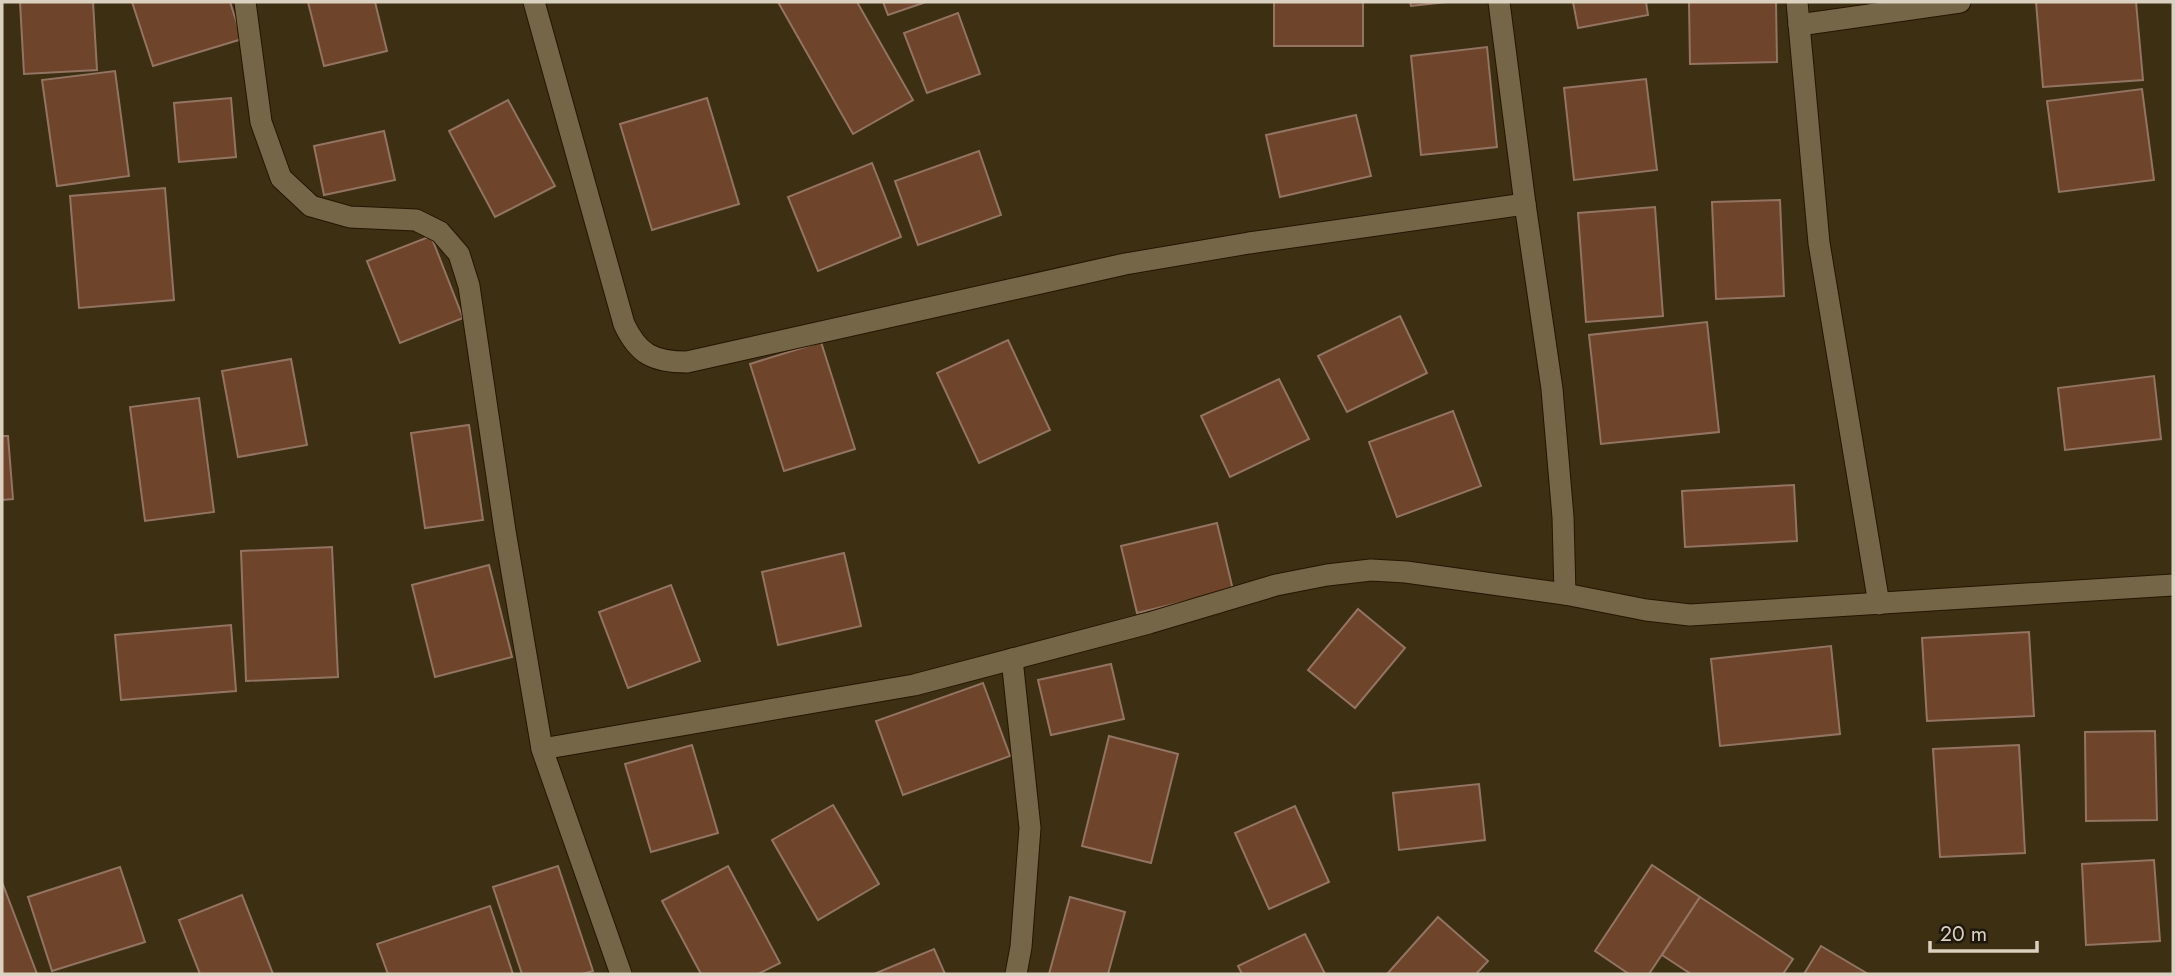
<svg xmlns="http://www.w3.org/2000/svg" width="2175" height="976" font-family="Jost,sans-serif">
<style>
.building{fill:#6e442b;stroke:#937462;stroke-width:2}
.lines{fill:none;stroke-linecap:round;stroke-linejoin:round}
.street-casing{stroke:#241600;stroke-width:23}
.street{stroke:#766648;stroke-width:21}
</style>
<rect width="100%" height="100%" fill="#3d2f12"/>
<g class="building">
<path d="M20,2H93L97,70L24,74Z"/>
<path d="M132,2H230L242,39L153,66Z"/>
<path d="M308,2H375L387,51L324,66Z"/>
<path d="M778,2H857L913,100L853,134Z"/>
<path d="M883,2H926L888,15Z"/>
<rect x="1274" y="2" width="89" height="44"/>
<path d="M1410,2H1447L1411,6Z"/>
<path d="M1573,2H1646L1648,15L1578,28Z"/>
<path d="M1689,2H1776L1777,62L1690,64Z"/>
<path d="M2036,2H2136L2143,80L2043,87Z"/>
<path d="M958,13L980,74L927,93L904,33Z"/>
<path d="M1487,47L1497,147L1421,155L1411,56Z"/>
<path d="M115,71L129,176L57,186L42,80Z"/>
<path d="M1646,79L1657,170L1574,180L1564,88Z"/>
<path d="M2142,89L2154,180L2059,192L2047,101Z"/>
<path d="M231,98L236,157L179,162L174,103Z"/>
<path d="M707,98L739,204L652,230L620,124Z"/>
<path d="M508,100L555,186L495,217L449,131Z"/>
<path d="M1356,115L1371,176L1280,197L1266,135Z"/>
<path d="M384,131L395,180L324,195L314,146Z"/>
<path d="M979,151L1001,215L918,245L895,181Z"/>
<path d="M872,163L901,237L818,271L788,197Z"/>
<path d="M165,188L174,300L79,308L70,196Z"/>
<path d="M1780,200L1784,296L1716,299L1712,202Z"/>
<path d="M1655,207L1663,316L1586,322L1578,213Z"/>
<path d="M431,236L463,318L400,343L367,261Z"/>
<path d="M1400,316L1427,373L1347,412L1318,356Z"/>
<path d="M1707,322L1719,432L1601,444L1589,335Z"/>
<path d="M1008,340L1050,430L979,463L937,373Z"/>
<path d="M821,342L855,449L784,471L750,364Z"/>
<path d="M291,359L307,445L238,457L222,371Z"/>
<path d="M2154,376L2161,439L2065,450L2058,388Z"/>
<path d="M1279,379L1309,439L1230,477L1201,416Z"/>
<path d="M199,398L214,512L145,521L130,407Z"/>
<path d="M1453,411L1481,486L1397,517L1369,442Z"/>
<path d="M469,425L483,520L425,528L411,433Z"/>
<path d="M2,436H8L13,499L2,500Z"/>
<path d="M1794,485L1797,541L1685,547L1682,491Z"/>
<path d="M1217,523L1233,590L1137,613L1121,546Z"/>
<path d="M332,547L338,677L246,681L241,551Z"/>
<path d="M844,553L861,626L778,645L762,572Z"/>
<path d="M489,565L512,657L435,677L412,585Z"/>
<path d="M671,585L700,661L628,688L599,612Z"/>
<path d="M1358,609L1405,648L1355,708L1308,670Z"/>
<path d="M231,625L236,691L121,700L115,635Z"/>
<path d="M2029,632L2034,716L1927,721L1922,638Z"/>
<path d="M1831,646L1840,734L1720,746L1711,659Z"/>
<path d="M1111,664L1124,719L1051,735L1038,680Z"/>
<path d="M983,683L1010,756L903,795L876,721Z"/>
<path d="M2155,731L2157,820L2086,821L2085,732Z"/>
<path d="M1109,736L1178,754L1151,863L1082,846Z"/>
<path d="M692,745L718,833L651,852L625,764Z"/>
<path d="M2019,745L2025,853L1940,857L1933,749Z"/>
<path d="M1479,784L1485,840L1399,850L1393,793Z"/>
<path d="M833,805L879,884L818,920L772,840Z"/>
<path d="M1295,806L1329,882L1269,909L1235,833Z"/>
<path d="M2154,860L2160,941L2086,945L2082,864Z"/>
<path d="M1652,865L1700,897L1649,974H1629L1595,951Z"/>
<path d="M558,866L593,971L582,974H522L493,887Z"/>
<path d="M728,866L780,963L758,974H701L662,901Z"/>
<path d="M120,867L145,942L52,971L28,897Z"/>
<path d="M2,882L37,974H2Z"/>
<path d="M242,895L273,974H200L179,920Z"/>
<path d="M1070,897L1125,912L1108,974H1049Z"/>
<path d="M1700,897L1793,959L1783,974H1691L1662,955Z"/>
<path d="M490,906L513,974H388L377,944Z"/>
<path d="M1438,917L1488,961L1476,974H1387Z"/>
<path d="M1305,934L1325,974H1242L1238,966Z"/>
<path d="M1821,946L1868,974H1804Z"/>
<path d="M934,949L945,974H874Z"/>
</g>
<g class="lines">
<defs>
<g id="street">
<path d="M245,2L261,122L281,178L311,206L350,217L416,220L440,232L459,254L469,286L505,531L542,749L621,974"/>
<path d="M534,2L624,324C638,354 653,362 687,362L1125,264L1249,243L1525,204"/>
<path d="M1499,2L1525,204L1552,389L1563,517L1565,594"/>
<path d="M1797,2L1819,243L1879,604"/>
<path d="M1799,25L1960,2"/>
<path d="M1012,659L1030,828L1021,947L1016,974"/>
<path d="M542,749L914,685L1149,623L1276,585L1327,575L1371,570L1406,572L1565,594L1646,610L1690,615L2173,585"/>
</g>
</defs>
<use href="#street" class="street-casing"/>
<use href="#street" class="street"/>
</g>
<rect width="2175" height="976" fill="none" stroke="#dbd1c1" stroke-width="7"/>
<path d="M1930 941v10h107v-10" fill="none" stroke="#dbd1c1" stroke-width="3.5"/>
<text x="1940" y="941" font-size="21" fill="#dbd1c1" stroke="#1f180c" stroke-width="5" paint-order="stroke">20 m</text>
</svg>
